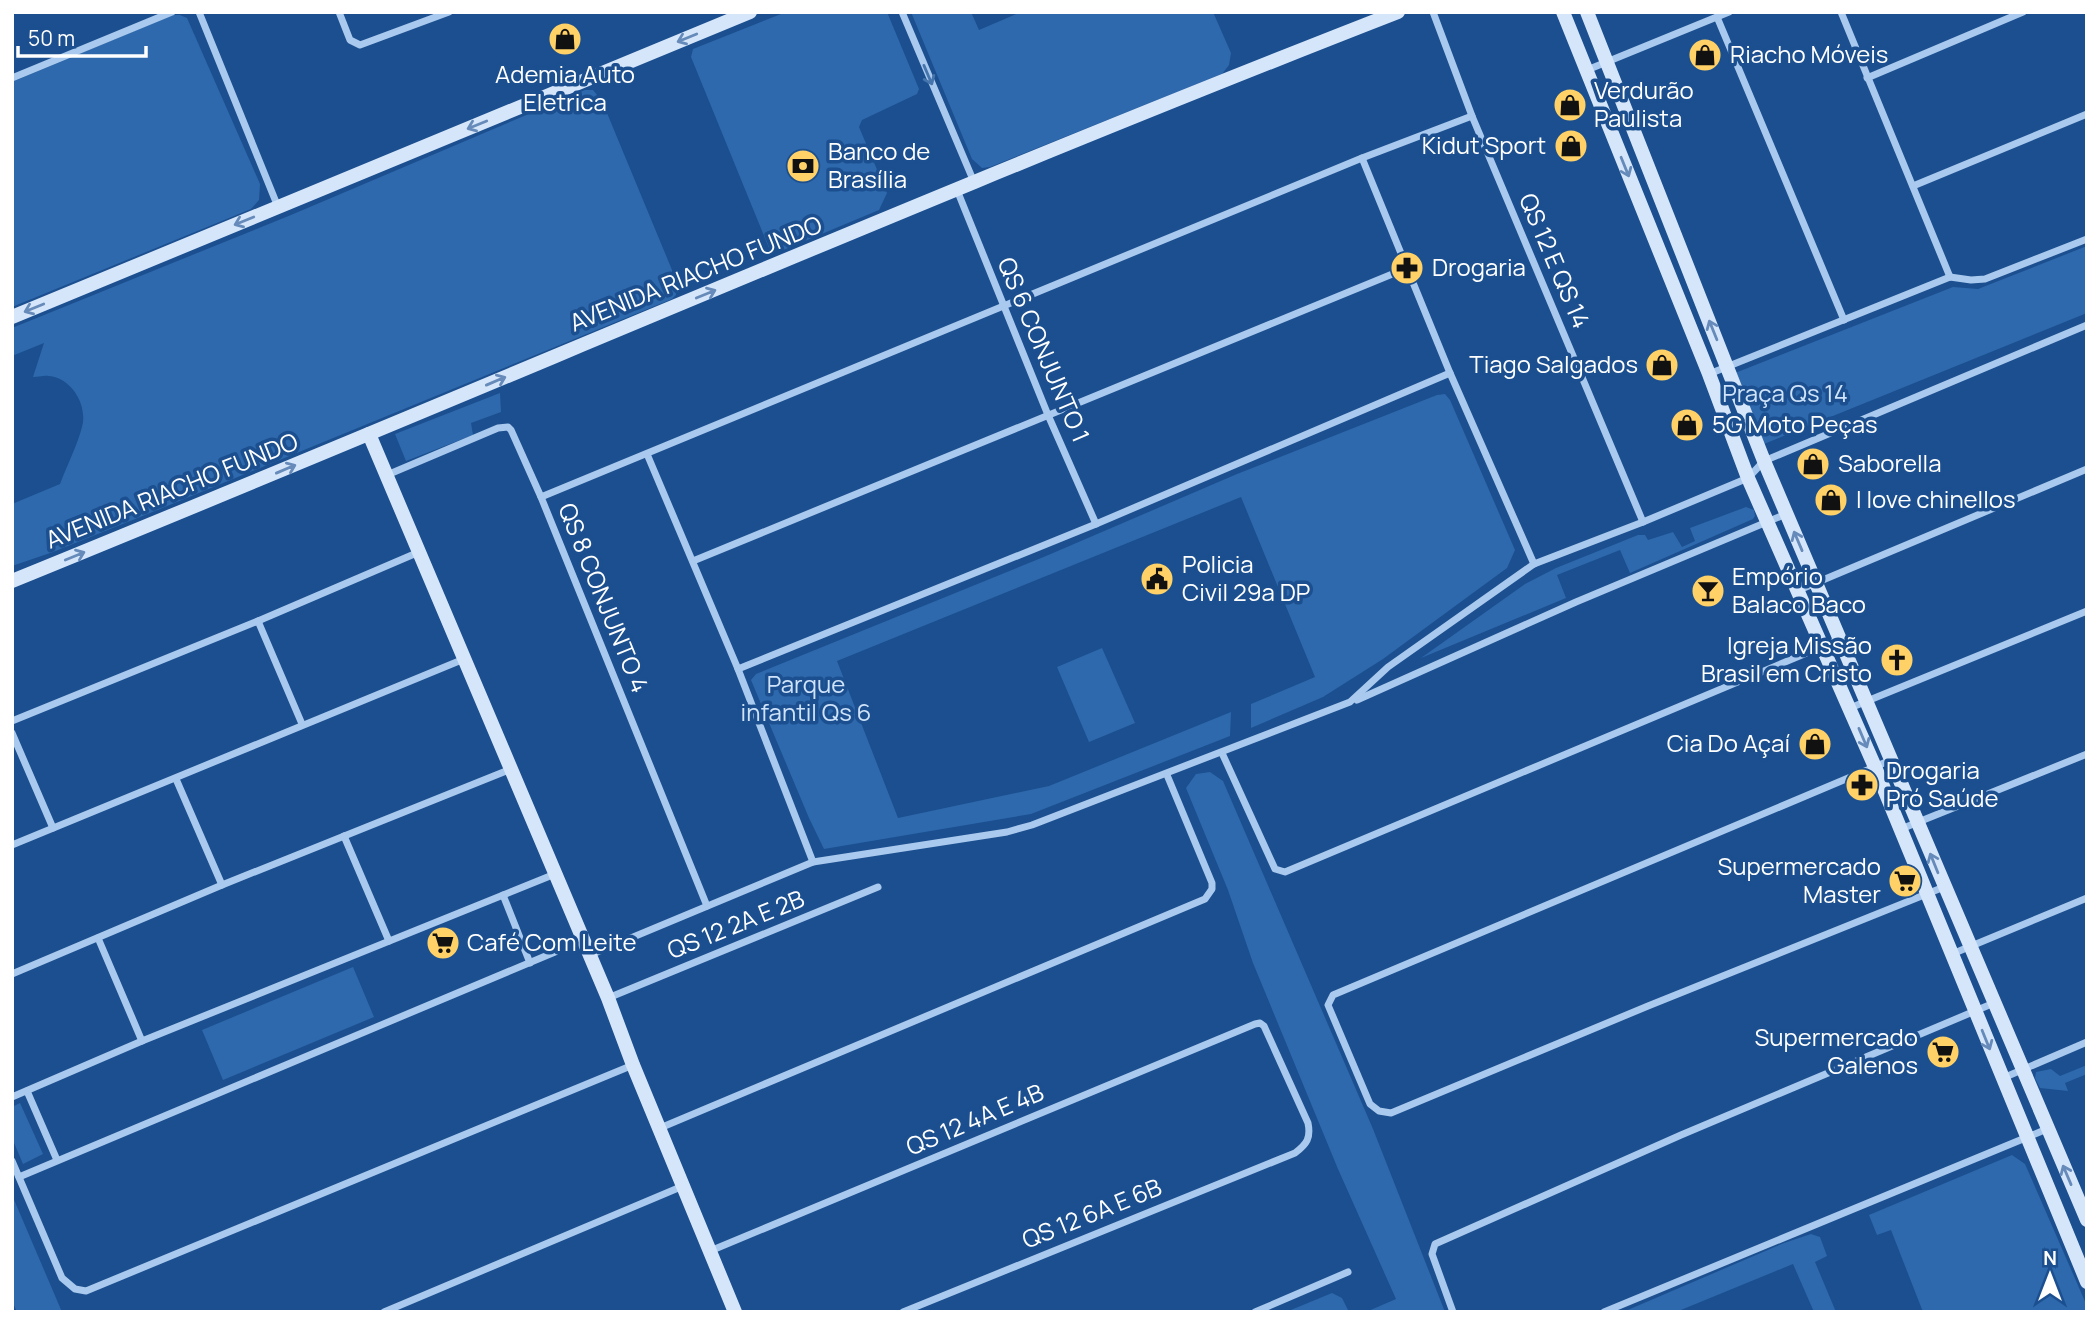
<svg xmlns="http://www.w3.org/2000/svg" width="2099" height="1324" font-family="Manrope,sans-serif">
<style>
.green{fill:#2e69ad}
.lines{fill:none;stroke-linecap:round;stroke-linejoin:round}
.street{stroke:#a9c9ee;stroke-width:7}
.secondary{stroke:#d6e6fa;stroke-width:14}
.oneway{stroke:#668bba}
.oneway2{stroke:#4674ac}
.labels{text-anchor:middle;stroke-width:7;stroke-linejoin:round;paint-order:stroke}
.poi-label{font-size:24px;fill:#fff;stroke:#1b4f8f;text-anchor:start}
.street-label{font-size:24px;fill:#fff;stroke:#1b4f8f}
.park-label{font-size:24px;fill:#cfe3fa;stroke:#1b4f8f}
</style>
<rect width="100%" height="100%" fill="#1b4f8f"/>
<g class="green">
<path d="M786,12H887L919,89L917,94L862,120L859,127L887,193L879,210L781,251L773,252L769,248L691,57L693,49Z"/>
<path d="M911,12H971L979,30L1021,12H1213L1231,53L1229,65L1222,74L990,167L982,168L972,159Z"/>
<path d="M173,15H180L187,18L260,184L259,200L251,209L12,307V82Z"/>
<path d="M585,90H593L602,101L677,282L676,295L672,299L155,511L53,552L12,566V504L60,484C67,465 77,446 82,427C88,406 72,378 49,376C44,375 38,377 33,377L44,343L12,356V328L291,215Z"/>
<path d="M2087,246V313L1764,444L1735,373L1953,287L1978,289Z"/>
<path d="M500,393L501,412L471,423L473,435L406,461L395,434Z"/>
<path d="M1445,394L1450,400L1515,550L1507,568L1383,659L1323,697L1251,728V704L1315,677L1241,497L837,661L898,818L1049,786L1231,712L1230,736L1031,814L824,849L809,818L751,680L756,674L1046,556L1237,474L1437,395Z"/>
<path d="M1746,507L1754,510L1755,516L1753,519L1630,573L1620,550L1557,575L1566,598L1421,658L1525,584L1556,568L1638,535H1645L1648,540L1673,532L1682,547L1695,541L1690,528Z"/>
<path d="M1102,648L1135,723L1089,742L1057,667Z"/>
<path d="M1210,772L1223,781L1373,1129L1445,1312H1366L1396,1299L1338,1169L1253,963L1228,890L1186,788L1196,774Z"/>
<path d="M353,967L374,1017L223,1080L202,1030Z"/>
<path d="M2087,1065V1074L2065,1083L2068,1091L2040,1088L2035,1078L2036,1072L2051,1069L2060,1076Z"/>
<path d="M20,1103L43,1154L23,1164L12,1138V1107Z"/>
<path d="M2012,1155L2025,1164L2087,1306V1312H1923L1891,1230L1877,1235L1869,1215Z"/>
<path d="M12,1195L62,1312H17L12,1301Z"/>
<path d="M1811,1234L1820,1237L1827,1256L1815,1262L1836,1312H1814L1793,1264L1676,1312H1623L1784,1243Z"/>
<path d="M1332,1293L1342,1298L1349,1312H1286Z"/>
</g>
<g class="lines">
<g class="street">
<path d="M199,12L278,207"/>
<path d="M339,12L350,40L360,45L449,12"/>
<path d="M902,12L974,182"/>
<path d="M1433,12L1472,116L1643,522"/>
<path d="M1841,12L1950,277"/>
<path d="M1717,17L1844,320"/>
<path d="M1587,70L1729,12"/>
<path d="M12,78L172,12"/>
<path d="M1867,78L2023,12"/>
<path d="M1362,158L1450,373L1534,564"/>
<path d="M1913,186L2087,114"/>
<path d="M957,190L1048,415L1096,524"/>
<path d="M1709,374L1950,277L1971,280L1985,279L2087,239"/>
<path d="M647,454L738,669L813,862"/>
<path d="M387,475L498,428L508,427L511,430L541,497L707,906"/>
<path d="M541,497L1362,158L1472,116"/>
<path d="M693,561L1407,268"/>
<path d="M1799,590L2087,469"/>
<path d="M258,621L302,724"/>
<path d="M738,669L1096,524L1450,373"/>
<path d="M1357,700L1576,602L1786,514"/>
<path d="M1850,708L2087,611"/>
<path d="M12,721L258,621L419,552"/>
<path d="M12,733L53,828"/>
<path d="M1222,753L1275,869L1285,872L1840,639"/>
<path d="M1891,760L1333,995L1328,1005L1370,1104L1379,1111L1391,1113L1648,1006L1944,887"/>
<path d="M176,779L222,885"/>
<path d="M1901,829L2087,754"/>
<path d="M344,836L389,941"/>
<path d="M12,845L464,659"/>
<path d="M503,895L530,963"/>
<path d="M98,938L142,1041"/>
<path d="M1952,954L2087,898"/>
<path d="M590,955L813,862L1007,832L1032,825L1350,702L1388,667L1534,564L1643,522L1748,478L1764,461L2087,325"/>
<path d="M12,974L222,885L511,769"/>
<path d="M608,998L878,887"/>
<path d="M2003,1078L2087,1042"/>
<path d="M27,1091L57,1160"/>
<path d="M12,1097L142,1041L555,874"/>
<path d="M660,1128L1205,899L1212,889V883L1167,775"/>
<path d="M12,1161L62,1278L75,1289L86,1291L633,1065"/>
<path d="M19,1177L555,952"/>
<path d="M710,1251L1255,1024L1260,1023L1264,1026L1308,1123C1311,1138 1307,1144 1295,1153L903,1312"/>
<path d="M384,1312L683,1186"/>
<path d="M1255,1312L1348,1272"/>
<path d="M1453,1312L1432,1254L1435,1244L1681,1135L1994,1003"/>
<path d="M1604,1312L2047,1129"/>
</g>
<g class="secondary">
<path d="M1563,12L1709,374L1748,478L1875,767L2087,1282"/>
<path d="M1587,12L1764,461L2087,1220"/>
<path d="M12,317L750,12"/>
<path d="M369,434L608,998L633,1065L735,1312"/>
<path d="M12,581C475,393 933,193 1398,12"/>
</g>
</g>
<defs><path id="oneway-shaft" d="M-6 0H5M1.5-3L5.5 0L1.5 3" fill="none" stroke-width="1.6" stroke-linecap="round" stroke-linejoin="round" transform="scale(1.75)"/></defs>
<g class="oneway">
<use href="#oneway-shaft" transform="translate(687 38) rotate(158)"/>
<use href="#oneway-shaft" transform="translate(477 125) rotate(158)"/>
<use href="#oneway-shaft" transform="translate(1625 167) rotate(68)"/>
<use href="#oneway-shaft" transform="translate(244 221) rotate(158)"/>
<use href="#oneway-shaft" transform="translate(706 294) rotate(-22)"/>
<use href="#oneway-shaft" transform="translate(34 308) rotate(158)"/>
<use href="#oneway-shaft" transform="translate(1713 330) rotate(-112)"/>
<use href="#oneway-shaft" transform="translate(496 381) rotate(-23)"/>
<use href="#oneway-shaft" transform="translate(286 469) rotate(-23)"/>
<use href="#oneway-shaft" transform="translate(1798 541) rotate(-113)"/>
<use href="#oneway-shaft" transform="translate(75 556) rotate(-22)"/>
<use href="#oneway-shaft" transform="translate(1863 738) rotate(67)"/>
<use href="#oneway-shaft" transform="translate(1934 863) rotate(-112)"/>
<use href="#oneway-shaft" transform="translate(1986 1040) rotate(68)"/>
<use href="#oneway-shaft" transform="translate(2067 1175) rotate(-113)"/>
</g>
<use class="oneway2" href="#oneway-shaft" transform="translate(928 75) rotate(67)"/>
<defs>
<symbol id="shop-disc" viewBox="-11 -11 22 22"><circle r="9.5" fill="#ffd166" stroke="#1b4f8f"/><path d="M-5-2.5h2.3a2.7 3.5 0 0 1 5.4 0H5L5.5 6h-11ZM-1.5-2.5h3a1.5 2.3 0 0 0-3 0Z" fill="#111"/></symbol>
<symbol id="bank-disc" viewBox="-11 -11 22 22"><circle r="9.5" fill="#ffd166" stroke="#1b4f8f"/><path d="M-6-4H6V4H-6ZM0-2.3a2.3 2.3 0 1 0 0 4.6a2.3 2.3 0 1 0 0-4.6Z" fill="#111"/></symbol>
<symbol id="pharmacy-disc" viewBox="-11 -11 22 22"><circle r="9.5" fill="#ffd166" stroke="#1b4f8f"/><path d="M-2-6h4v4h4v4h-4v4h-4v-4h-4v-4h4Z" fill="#111"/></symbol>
<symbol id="civic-disc" viewBox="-11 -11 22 22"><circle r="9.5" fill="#ffd166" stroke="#1b4f8f"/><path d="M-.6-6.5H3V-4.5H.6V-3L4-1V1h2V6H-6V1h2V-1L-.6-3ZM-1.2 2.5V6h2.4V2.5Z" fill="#111"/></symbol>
<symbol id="bar-disc" viewBox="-11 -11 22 22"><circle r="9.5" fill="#ffd166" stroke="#1b4f8f"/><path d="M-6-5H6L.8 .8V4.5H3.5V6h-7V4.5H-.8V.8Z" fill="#111"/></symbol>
<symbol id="church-disc" viewBox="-11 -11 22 22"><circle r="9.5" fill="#ffd166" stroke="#1b4f8f"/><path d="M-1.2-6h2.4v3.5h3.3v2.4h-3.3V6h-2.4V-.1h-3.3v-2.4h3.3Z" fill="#111"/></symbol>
<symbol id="supermarket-disc" viewBox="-11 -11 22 22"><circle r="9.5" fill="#ffd166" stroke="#1b4f8f"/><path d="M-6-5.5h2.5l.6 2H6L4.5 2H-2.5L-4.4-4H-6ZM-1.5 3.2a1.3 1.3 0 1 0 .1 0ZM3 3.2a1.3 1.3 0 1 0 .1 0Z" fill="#111"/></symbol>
</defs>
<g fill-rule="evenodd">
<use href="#shop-disc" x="546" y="20" width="38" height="38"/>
<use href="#shop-disc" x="1686" y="36" width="38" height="38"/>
<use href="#shop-disc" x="1551" y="86" width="38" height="38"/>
<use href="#shop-disc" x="1552" y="127" width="38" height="38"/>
<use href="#bank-disc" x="784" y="147" width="38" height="38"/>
<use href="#pharmacy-disc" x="1388" y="249" width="38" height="38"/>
<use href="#shop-disc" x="1643" y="346" width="38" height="38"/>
<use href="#shop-disc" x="1668" y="406" width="38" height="38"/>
<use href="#shop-disc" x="1794" y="445" width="38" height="38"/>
<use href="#shop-disc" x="1812" y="481" width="38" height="38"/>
<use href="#civic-disc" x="1138" y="560" width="38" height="38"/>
<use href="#bar-disc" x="1689" y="572" width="38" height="38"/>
<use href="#church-disc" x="1878" y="641" width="38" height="38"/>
<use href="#shop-disc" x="1796" y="725" width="38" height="38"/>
<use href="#pharmacy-disc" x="1843" y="766" width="38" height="38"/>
<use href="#supermarket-disc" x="1886" y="862" width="38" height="38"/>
<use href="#supermarket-disc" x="424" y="924" width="38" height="38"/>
<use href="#supermarket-disc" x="1924" y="1033" width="38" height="38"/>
</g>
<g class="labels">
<g class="poi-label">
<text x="1730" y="63">Riacho Móveis</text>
<text x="565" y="83" text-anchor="middle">Ademia Auto<tspan x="565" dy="28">Eletrica</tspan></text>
<text x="1594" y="99">Verdurão<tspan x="1594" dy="28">Paulista</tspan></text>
<text x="1546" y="154" text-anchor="end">Kidut Sport</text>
<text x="828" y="160">Banco de<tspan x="828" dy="28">Brasília</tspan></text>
<text x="1432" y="276">Drogaria</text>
<text x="1638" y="373" text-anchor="end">Tiago Salgados</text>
<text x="1712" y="433">5G Moto Peças</text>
<text x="1838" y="472">Saborella</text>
<text x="1856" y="508">I love chinellos</text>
<text x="1182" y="573">Policia<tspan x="1182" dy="28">Civil 29a DP</tspan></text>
<text x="1732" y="585">Empório<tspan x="1732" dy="28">Balaco Baco</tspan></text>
<text x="1872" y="654" text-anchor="end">Igreja Missão<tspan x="1872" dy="28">Brasil em Cristo</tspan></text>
<text x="1790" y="752" text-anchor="end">Cia Do Açaí</text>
<text x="1886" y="779">Drogaria<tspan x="1886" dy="28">Pró Saúde</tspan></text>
<text x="1881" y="875" text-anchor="end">Supermercado<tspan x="1881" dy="28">Master</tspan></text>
<text x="467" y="951">Café Com Leite</text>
<text x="1918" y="1046" text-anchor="end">Supermercado<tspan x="1918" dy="28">Galenos</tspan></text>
</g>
<g class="street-label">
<text transform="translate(1554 261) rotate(67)" y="8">QS 12 E QS 14</text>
<text transform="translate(696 274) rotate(-22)" y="8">AVENIDA RIACHO FUNDO</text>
<text transform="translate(1043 350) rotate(67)" y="8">QS 6 CONJUNTO 1</text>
<text transform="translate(172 491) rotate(-22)" y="8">AVENIDA RIACHO FUNDO</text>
<text transform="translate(603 598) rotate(68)" y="8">QS 8 CONJUNTO 4</text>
<text transform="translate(736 925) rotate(-22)" y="8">QS 12 2A E 2B</text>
<text transform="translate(975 1120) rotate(-23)" y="8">QS 12 4A E 4B</text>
<text transform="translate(1092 1214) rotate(-22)" y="8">QS 12 6A E 6B</text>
</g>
<g class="park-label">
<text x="1785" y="402">Praça Qs 14</text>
<text x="806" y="693">Parque<tspan x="806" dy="28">infantil Qs 6</tspan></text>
</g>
</g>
<rect width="2099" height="1324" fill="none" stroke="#ffffff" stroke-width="28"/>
<g transform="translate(2050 1275)" stroke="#1b4f8f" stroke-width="5" paint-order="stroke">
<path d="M0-5L12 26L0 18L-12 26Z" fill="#ffffff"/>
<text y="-10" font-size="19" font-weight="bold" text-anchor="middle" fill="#ffffff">N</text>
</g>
<path d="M18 46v10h128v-10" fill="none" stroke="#ffffff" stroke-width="3.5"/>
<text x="28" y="46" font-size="21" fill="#ffffff" stroke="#1b4f8f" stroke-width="5" paint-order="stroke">50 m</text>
</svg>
